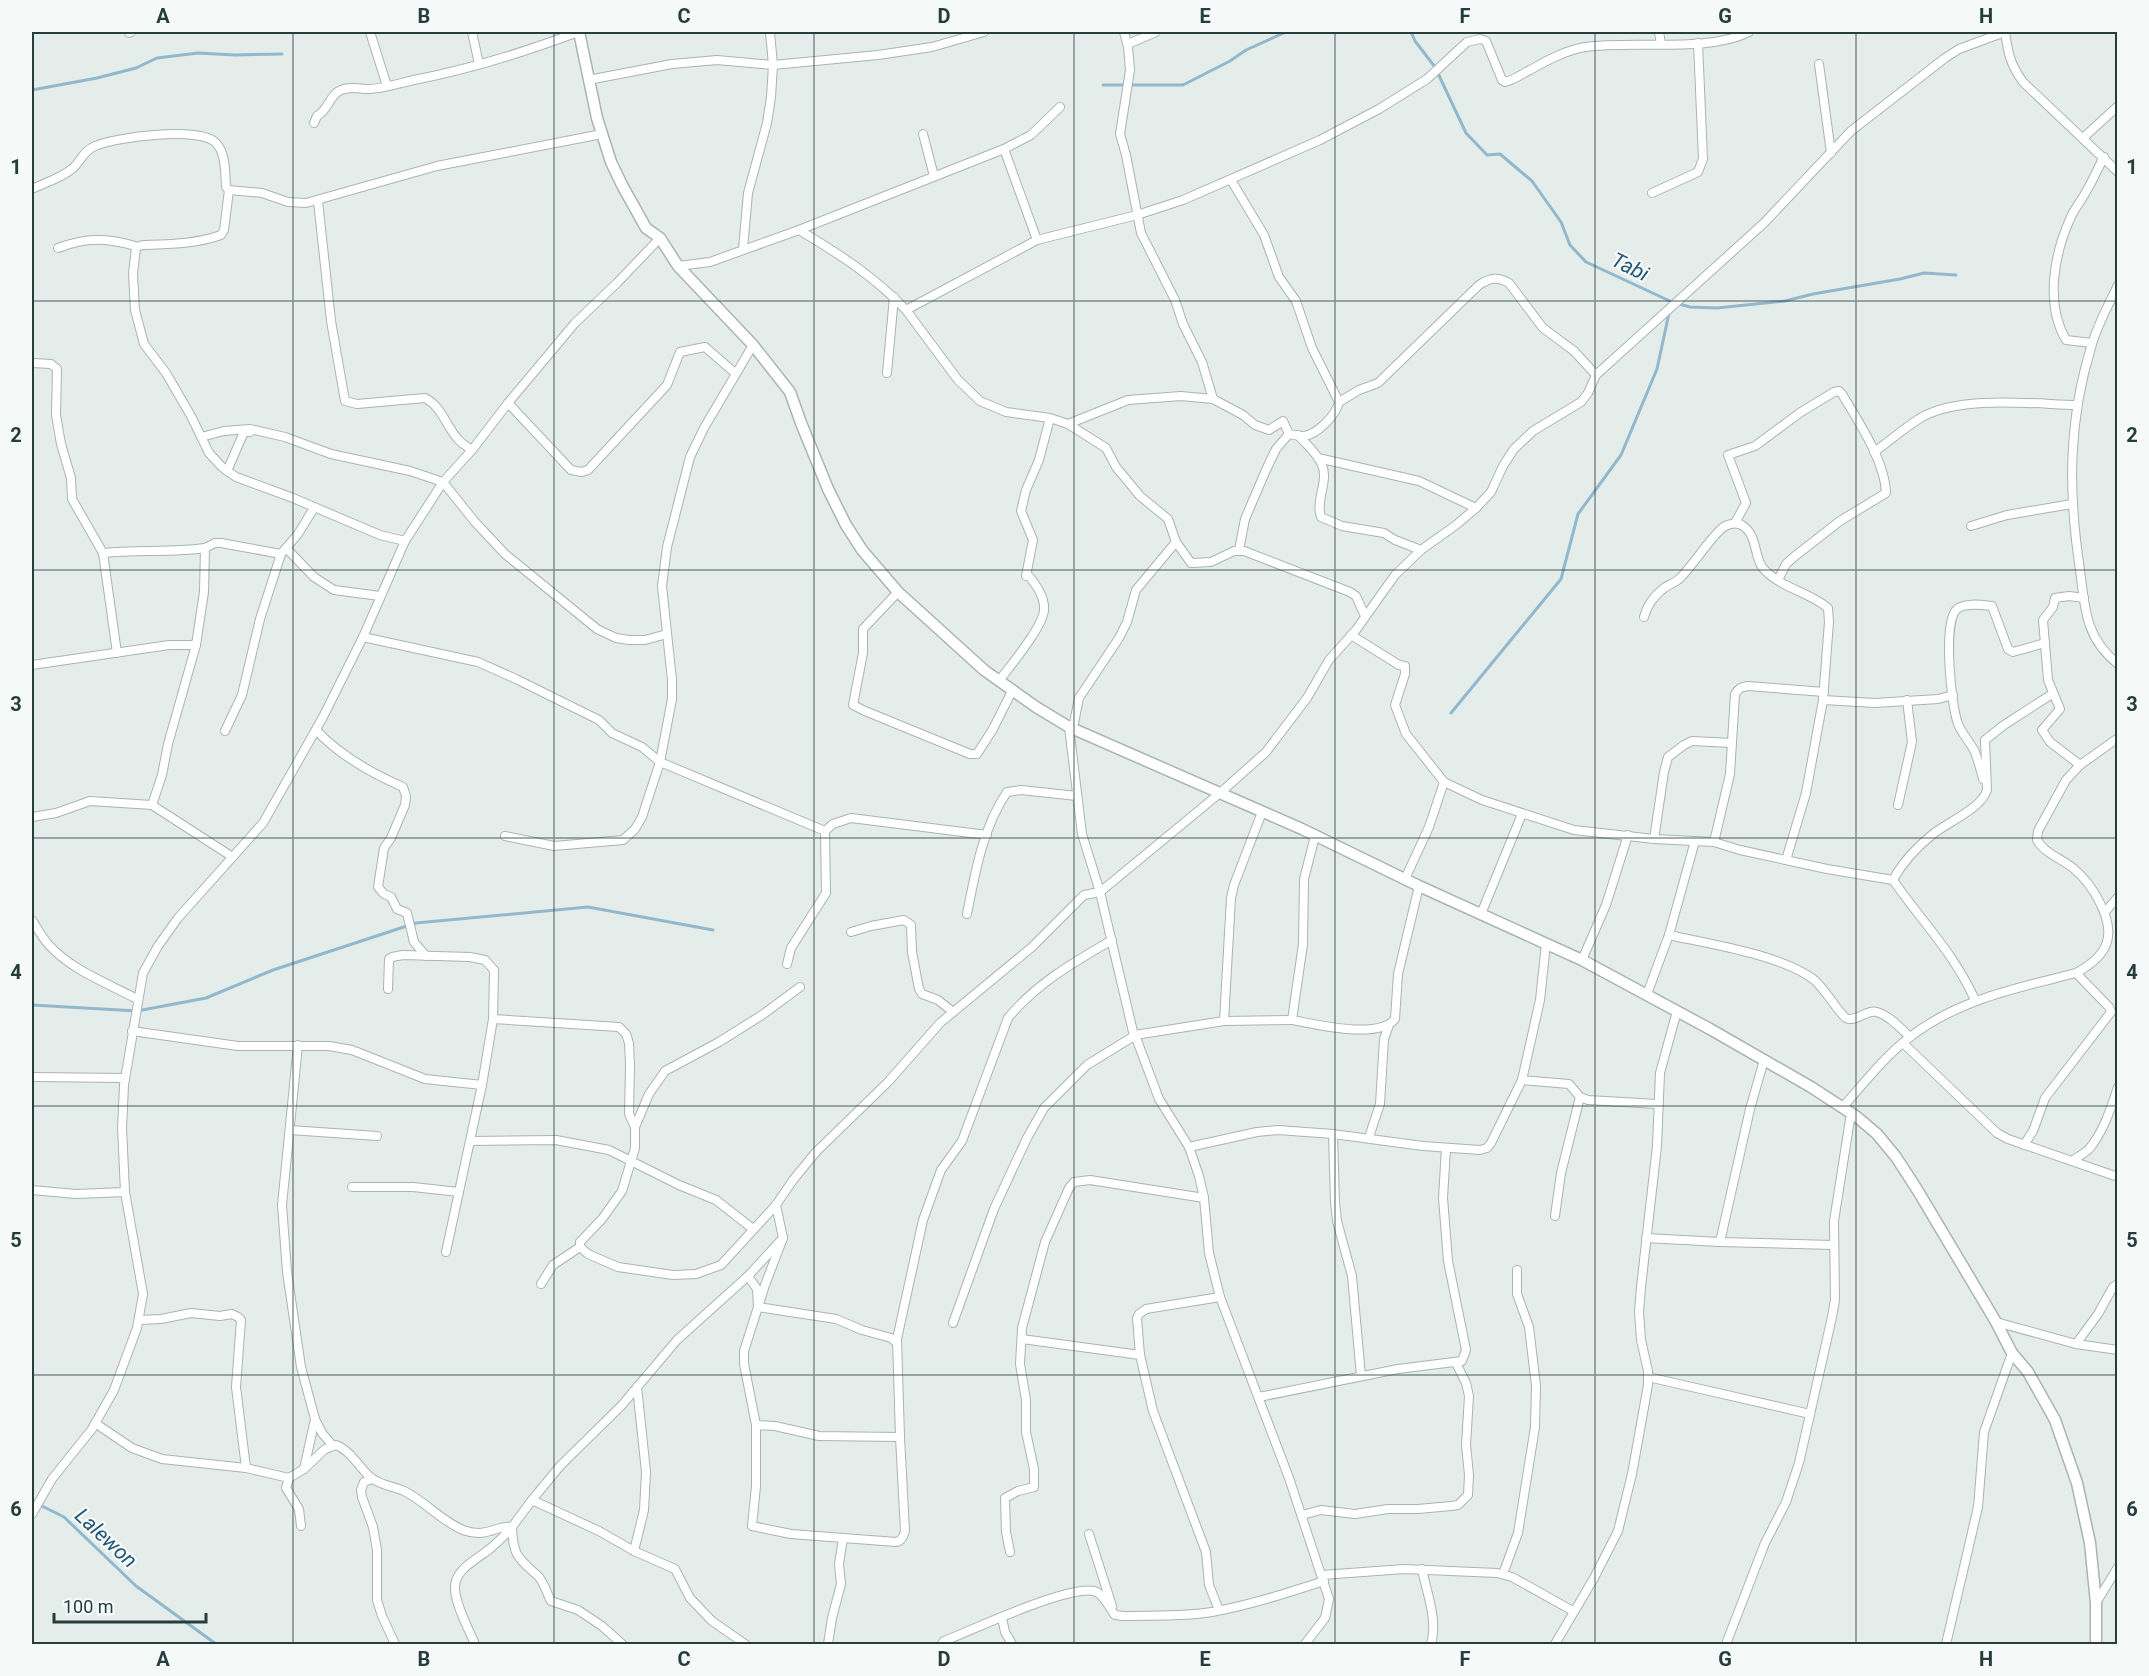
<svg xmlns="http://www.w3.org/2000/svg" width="2149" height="1676" font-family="Roboto,sans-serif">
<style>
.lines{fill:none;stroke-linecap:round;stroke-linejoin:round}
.stream{stroke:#91b8cd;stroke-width:3}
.minor-casing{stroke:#a8b5b3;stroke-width:10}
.tertiary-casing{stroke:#a8b5b3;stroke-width:13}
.minor{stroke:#fff;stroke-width:8}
.tertiary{stroke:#fff;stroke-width:10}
.grid{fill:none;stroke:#253d3c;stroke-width:1.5;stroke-opacity:0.55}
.labels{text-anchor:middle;stroke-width:4.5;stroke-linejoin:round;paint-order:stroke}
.water-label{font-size:21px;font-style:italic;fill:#235775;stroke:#f5f9f8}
.neatline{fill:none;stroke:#253d3c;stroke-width:2}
.grid-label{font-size:20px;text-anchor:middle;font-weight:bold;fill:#253d3c}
</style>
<rect width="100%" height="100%" fill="#e5edeb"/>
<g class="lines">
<g class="stream">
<path d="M1411,32L1415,41L1435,67L1466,133L1487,155L1500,154L1532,181L1561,222L1570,245L1586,262L1672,302L1690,307L1717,308L1785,301L1813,294L1900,279L1924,273L1956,275"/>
<path d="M1103,85H1183L1230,61L1246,50L1286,32"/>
<path d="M32,90L97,78L136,68L157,58L198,53L235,55L282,54"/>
<path d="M1451,713L1561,579L1578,514L1621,455L1657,369L1669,313"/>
<path d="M32,1005L137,1011L206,998L273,970L416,923L588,907L713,930"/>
<path d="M32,1501L64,1517L136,1586L216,1644"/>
</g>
<defs>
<g id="minor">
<path d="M370,32L387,86"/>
<path d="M472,32L479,64"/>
<path d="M1124,32L1128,47L1130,70L1120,134L1126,155L1141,233L1175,300L1183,324L1202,362L1213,399"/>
<path d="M1659,32L1661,44"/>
<path d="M2005,32C2008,53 2010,64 2023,82L2118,172"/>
<path d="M129,33L131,32"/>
<path d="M1128,44L1156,32"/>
<path d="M1819,64L1831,153"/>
<path d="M588,80L672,64L717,60L773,65L878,55L932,47L984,32"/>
<path d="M314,123L317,116C328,111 330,94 341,90C351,86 359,89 369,89C383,89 400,83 414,80C470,69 525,52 578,32"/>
<path d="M923,134L934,176"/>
<path d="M2083,138L2118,106"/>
<path d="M1004,149L1031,135L1060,107"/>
<path d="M1231,180L1264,235L1279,277L1296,301L1312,348L1339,402C1336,415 1318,434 1304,436C1299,436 1293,435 1289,434"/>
<path d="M32,189C44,183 62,178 73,168C81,161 83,151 95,146C115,137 201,126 216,143C226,153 225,173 226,187L229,190L262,193L288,202L306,203L437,166L602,134"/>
<path d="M1652,193L1698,172L1703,159L1698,43"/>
<path d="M318,201L331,321L345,401L357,404L425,398C442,407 445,424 457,438C461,443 467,447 472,450"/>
<path d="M799,230L1004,149L1037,240"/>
<path d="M136,247L133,274L135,310L144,344L166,373L191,416L209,453L222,467L236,477L293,498L380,535L405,541"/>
<path d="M58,248C87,237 106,238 135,246C137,247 140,246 143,245C170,244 196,244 221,235L224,230L229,190"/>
<path d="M743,249L748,193L767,123L771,97L773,65L770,32"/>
<path d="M678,266L710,262L799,230C839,254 874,276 906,310L1037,240L1137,215L1183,200L1320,140L1379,109L1427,79L1467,42L1480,39L1486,41L1502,80L1505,82C1514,80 1522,74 1530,70C1546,61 1566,50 1585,47C1633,40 1707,53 1749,32"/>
<path d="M2118,285C2109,304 2098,324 2092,344C2068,421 2068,491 2080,570C2085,608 2085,638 2118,664"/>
<path d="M906,310L958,380L980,401L1006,412L1050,418L1068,424L1106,448L1116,467L1140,496L1168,519L1176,542L1191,563L1211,562L1234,551H1244L1350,592L1356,596L1365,616"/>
<path d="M2092,343L2066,340C2045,304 2054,255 2070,219C2074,209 2082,200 2087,190C2093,180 2098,168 2104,157"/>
<path d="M753,345L704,428L690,457L667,547L662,586L672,680V699L660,762L825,831L833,824L851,818L987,835"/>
<path d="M32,363L51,364L57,369L56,415L61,444L71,478L72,499L103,553L117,653"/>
<path d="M887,373L894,297"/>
<path d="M1339,402L1359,390L1378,383L1479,285C1490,278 1497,276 1509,283L1543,328L1574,351L1596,375"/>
<path d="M508,403L571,470L582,472L588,470L667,385L680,352L705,347L735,373"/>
<path d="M1068,424L1128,400L1181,396L1213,399L1243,415L1255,425L1269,430L1283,421L1289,434L1276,449L1266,470L1245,519L1239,550"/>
<path d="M1298,435C1306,444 1318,454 1322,465C1329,481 1315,501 1321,517L1342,526L1384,533L1395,540L1421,550"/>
<path d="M201,437L224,431L250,429L285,437L331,454L410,471L443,482L475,522L505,554L597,629L616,638L629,640H645L667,634"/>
<path d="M1874,452C1890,441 1905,427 1922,417C1961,395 2033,404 2077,405"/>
<path d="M1318,458L1419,481L1476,508"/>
<path d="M227,471L244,432H250"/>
<path d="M1735,523L1746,503L1728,455L1755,446L1801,412L1834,392L1839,391L1842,394C1858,421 1885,461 1886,493L1840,521L1795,556L1786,564L1778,580"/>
<path d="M1971,526L2007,515L2072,504"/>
<path d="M1176,542L1136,590L1127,622L1119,638L1079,698L1074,723L1069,727L1082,834L1100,892L1134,1036L1135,1035L1159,1099L1189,1147L1199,1176L1204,1198L1209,1253L1220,1297L1289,1478L1329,1599L1325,1618L1305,1644"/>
<path d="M286,548L314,577L334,590L380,596"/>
<path d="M103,553C137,549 171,553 205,548"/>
<path d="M898,592L863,629V653L853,705L865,711L970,754H977L993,729L1012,691"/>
<path d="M1644,617C1647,605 1655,595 1664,588C1669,584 1676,583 1680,578C1692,567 1714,532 1725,526C1730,524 1738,522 1743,526C1757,535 1754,555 1762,567C1779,588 1808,591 1828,608L1829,622L1823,700L1806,793L1786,860"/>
<path d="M1351,635L1399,665L1405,666V674L1395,705L1406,734L1444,782L1482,800L1574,830L1654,839L1714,842L1740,850L1827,869L1893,880"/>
<path d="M363,637L478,662L516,679L599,720L612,733L642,747L660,762L642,817L635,829L623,840L554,846L505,836"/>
<path d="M32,665L169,645H196"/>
<path d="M999,681C1010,666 1043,627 1044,610C1045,597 1036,585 1029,576H1026L1033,540L1021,511L1026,490L1039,460L1050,418"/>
<path d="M1823,700L1875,703L1938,699L1953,695"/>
<path d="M316,730C340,756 371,773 403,787L406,796L405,805L391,838L384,848L378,887L384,894L391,897L397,909L407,913L414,942L426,956"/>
<path d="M225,731L242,695L260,619L281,554"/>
<path d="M2080,765L2050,742L2042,730L2060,709L2048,680L2043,620L2053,607L2055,598L2069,596L2084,598"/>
<path d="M1983,779C1981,770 1978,761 1975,752C1970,742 1962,734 1958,724C1951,705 1943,625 1956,610C1963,602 1983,605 1992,606L2008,649L2013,652L2045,643"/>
<path d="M1898,805L1912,742L1907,700"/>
<path d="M32,817L56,813L90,801L152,805"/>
<path d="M1315,836L1304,879L1303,944L1292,1020C1315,1024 1378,1040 1395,1019L1398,974L1419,886"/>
<path d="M1654,839L1664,772L1668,757L1684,745L1692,741L1732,743"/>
<path d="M1714,842L1730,774L1735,694C1739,688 1741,687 1748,686L1824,692"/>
<path d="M231,856L152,805L162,775L168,744L196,645L204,592L205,548L215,543H221L281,554L298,534L314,508"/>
<path d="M1405,879L1429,827L1444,782"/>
<path d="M2105,912L2118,897"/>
<path d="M967,914C975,873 983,827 1007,792L1021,790L1077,796"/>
<path d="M1481,914L1522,814"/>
<path d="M32,920C37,928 42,937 48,944C71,970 107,983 137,999"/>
<path d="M851,932L871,926L904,920L911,925L912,952L919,989L922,994L938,1000L953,1012"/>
<path d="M1669,935C1710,944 1781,955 1813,979C1825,988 1839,1014 1846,1018C1856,1023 1866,1009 1877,1012C1890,1016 1900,1028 1910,1037"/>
<path d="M1582,960L1606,905L1628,835"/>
<path d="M787,964L791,948L826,893L825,831"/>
<path d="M388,989L389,959L392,957L403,955L470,957L485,960L494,970L493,1019L482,1085L446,1252"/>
<path d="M1647,994L1669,935L1695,841"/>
<path d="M1975,1000C1954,953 1922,922 1893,880C1903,861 1917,847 1933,834C1948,822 1982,808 1987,790L1985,740L2004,725L2052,694"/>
<path d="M493,1019L619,1027L626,1034L629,1043L630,1065L629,1114L635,1127V1148L622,1191L602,1219L580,1242V1247L553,1265L541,1284"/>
<path d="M1224,1021L1231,898L1234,885L1262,812"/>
<path d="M132,1031L238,1046H329L352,1050L425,1079L482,1085"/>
<path d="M1135,1035L1224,1021L1292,1020"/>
<path d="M1903,1043L1997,1133L2008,1139L2118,1177"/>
<path d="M298,1045L282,1205L287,1272L301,1367L315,1419L322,1433L333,1446"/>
<path d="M32,1077L125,1078"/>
<path d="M1522,1080L1569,1084L1580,1097L1588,1100L1657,1104"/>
<path d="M1843,1107C1864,1083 1885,1056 1910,1037C1959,999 2018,988 2076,973C2109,955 2117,935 2099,901C2092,887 2085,878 2073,868C2062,859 2044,853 2037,840L2038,831L2066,780L2080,765L2118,738"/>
<path d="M635,1127L649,1094L665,1071L719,1042L762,1015L800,987"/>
<path d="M290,1130L377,1136"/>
<path d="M1333,1134L1335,1202L1337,1221L1352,1276L1361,1376"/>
<path d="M1369,1137L1380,1104L1384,1039L1389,1025"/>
<path d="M471,1141L556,1140L609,1150L679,1185L716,1200L753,1229"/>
<path d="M2024,1145L2033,1131L2045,1098L2111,1012L2109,1007L2076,973"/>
<path d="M1189,1147L1257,1132L1278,1130L1333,1134L1423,1146L1480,1150L1487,1148L1491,1143L1522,1080L1540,1000L1546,944"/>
<path d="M2072,1161C2077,1157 2084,1154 2089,1149C2103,1133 2111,1108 2118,1087"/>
<path d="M352,1187H413L459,1192"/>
<path d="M32,1190L76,1194L125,1192"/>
<path d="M1555,1216L1561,1173L1580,1097"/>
<path d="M1646,1238L1720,1242L1833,1245"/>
<path d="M1720,1242L1750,1109L1764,1060"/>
<path d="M580,1247L588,1254L618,1267L673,1275L696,1274L721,1265L776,1205L793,1180L816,1152L888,1082L940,1023L1032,947L1084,895L1100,892L1220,793L1266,752L1307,698L1329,660L1356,630L1395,575L1421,550L1456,525L1476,508L1491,492L1503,466L1514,449L1533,431L1581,402L1588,393L1596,375L1764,223L1851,131L1945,58L1959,49L2005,32"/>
<path d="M748,1276L757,1289L758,1307L836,1319L862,1330L891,1338L897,1343"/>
<path d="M139,1320L161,1319L191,1313L220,1316L232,1314L238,1317L241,1320L236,1387L246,1468"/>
<path d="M1996,1322L2076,1344L2118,1350"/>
<path d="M953,1323L994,1209L1027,1138L1044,1108L1087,1065L1134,1036"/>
<path d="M1022,1339L1140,1355"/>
<path d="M2076,1344L2098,1314L2113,1287L2118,1284"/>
<path d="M1648,1377L1810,1414"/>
<path d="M637,1387L646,1472L644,1510L634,1551L675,1569L690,1598L712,1621L745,1644"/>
<path d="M1259,1397L1398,1369L1462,1361L1466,1350L1448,1261L1443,1198L1446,1148"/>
<path d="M95,1423L132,1448L162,1459L246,1468L289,1478L286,1488L299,1509L301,1526"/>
<path d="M756,1425L775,1426L819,1436L900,1437L905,1531C903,1537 902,1541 896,1542L791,1534L752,1526L756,1486V1425L744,1364V1351L765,1285L783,1238L776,1205"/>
<path d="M900,1437L897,1339L923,1220L941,1170L962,1141L1008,1018C1037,983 1074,962 1112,940"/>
<path d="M304,1469L315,1419"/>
<path d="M289,1478L304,1469L325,1449L336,1445C350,1450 359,1467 370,1477C379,1485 393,1486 404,1491C425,1501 441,1521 463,1530C487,1539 498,1524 512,1527L532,1500L560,1466L622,1405L677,1340L748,1276L783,1238"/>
<path d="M372,1479L364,1482L361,1490L362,1497L373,1527L377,1550V1600L382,1616L395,1644"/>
<path d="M532,1500L599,1531L634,1551"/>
<path d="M32,1514L52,1479L92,1429L114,1390L137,1328L143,1294L125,1192L122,1128L124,1085L143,973L158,946L178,918L263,823L323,717L363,637L405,541L443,482L472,450L508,403L575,323L618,282L660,238"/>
<path d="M1302,1515L1321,1510L1355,1514L1388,1509H1418L1451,1506L1458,1505L1468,1495L1469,1475L1466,1445L1469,1396L1466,1383L1456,1363"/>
<path d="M1089,1534L1112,1606"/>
<path d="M1010,1552L1006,1532L1005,1498L1018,1491L1034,1487V1469L1026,1432V1400L1020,1364L1022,1328L1045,1242L1069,1188L1074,1182L1090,1180L1204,1198"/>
<path d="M1422,1569C1427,1594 1438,1620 1431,1644"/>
<path d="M1503,1574L1518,1533L1535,1427L1536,1386L1529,1327L1517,1294V1270"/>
<path d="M1322,1575L1404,1569L1497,1573L1512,1577L1573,1611"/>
<path d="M2096,1603L2118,1567"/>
<path d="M1219,1610L1209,1585L1206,1552L1153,1411L1140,1355L1137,1318L1139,1314L1146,1309L1220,1297"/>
<path d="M1002,1618L1005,1632L1012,1644"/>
<path d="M475,1644C469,1630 454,1602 455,1587C455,1568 480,1558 492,1547C499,1541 506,1534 512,1527C513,1556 518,1558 538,1576C544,1582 547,1594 551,1601L578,1610L602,1626L622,1644"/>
<path d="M828,1644L832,1618L841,1584L839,1564L843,1538"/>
<path d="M942,1644L944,1641C973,1630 1067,1585 1094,1591C1103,1593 1109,1607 1115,1615L1123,1616C1152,1615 1183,1617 1212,1612C1250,1605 1287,1593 1324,1581"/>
<path d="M1555,1644L1594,1578L1618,1531L1632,1474L1648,1385V1371L1641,1340L1639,1312L1641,1287L1657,1146L1660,1073L1677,1011"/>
<path d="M1726,1644L1765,1543L1786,1502L1799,1463L1832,1317L1835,1300L1834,1221L1851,1113"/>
<path d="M1946,1644L1978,1507L1984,1432L2012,1353"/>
</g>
<path id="tertiary" d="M579,32L597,118L611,162L622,185L646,228L660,238L678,266L753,345L790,392L801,423L828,489L846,525L862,550L898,592L984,670L1036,707L1069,727L1302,829L1419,886L1582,960L1710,1029L1811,1087L1857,1117L1877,1134L1896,1157L1918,1191L1996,1322L2012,1353L2028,1372L2055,1420L2077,1483L2090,1543L2096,1603V1644"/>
</defs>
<use href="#minor" class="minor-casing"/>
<use href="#tertiary" class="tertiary-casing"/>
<use href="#minor" class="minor"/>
<use href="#tertiary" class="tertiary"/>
</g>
<path class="grid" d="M293,32V1644M554,32V1644M814,32V1644M1074,32V1644M1335,32V1644M1595,32V1644M1856,32V1644M32,301H2118M32,570H2118M32,838H2118M32,1106H2118M32,1375H2118"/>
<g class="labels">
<g class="water-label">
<text transform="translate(1630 267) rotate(26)" y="7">Tabi</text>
<text transform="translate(106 1538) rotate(43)" y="7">Lalewon</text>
</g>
</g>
<rect width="2149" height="1676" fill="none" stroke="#f5f9f8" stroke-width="66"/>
<path d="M54 1613v9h152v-9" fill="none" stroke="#253d3c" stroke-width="3"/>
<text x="63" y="1613" font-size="18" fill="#253d3c" stroke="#f5f9f8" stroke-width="4.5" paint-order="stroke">100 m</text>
<rect x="33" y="33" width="2083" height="1610" class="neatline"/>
<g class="grid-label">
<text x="163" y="23">A</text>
<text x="424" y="23">B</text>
<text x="684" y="23">C</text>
<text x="944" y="23">D</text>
<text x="1205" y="23">E</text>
<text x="1465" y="23">F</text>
<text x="1725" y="23">G</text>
<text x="1986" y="23">H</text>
<text x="16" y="174">1</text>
<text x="2132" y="174">1</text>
<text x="16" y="442">2</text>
<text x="2132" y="442">2</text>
<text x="16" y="711">3</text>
<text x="2132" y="711">3</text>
<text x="16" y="979">4</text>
<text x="2132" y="979">4</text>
<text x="16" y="1247">5</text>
<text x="2132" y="1247">5</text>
<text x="16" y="1516">6</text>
<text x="2132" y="1516">6</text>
<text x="163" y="1666">A</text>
<text x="424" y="1666">B</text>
<text x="684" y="1666">C</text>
<text x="944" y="1666">D</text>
<text x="1205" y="1666">E</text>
<text x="1465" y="1666">F</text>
<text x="1725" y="1666">G</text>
<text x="1986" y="1666">H</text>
</g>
</svg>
